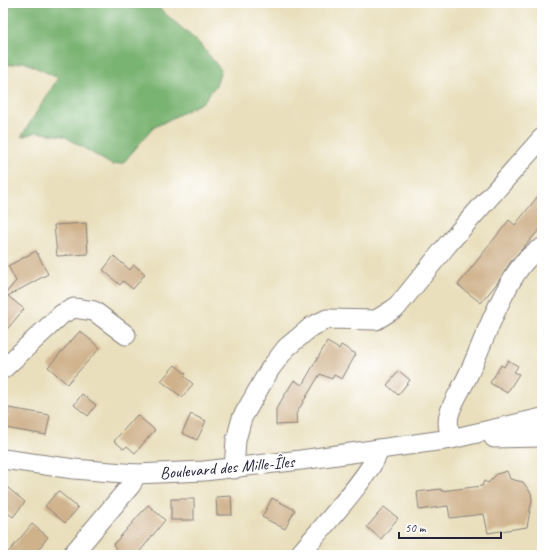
<svg xmlns="http://www.w3.org/2000/svg" width="545" height="558" font-family="Caveat,sans-serif">
<style>
.forest{fill:#7ab472;stroke:#4e6b56}
.building{fill:#cfb18a}
.lines{fill:none;stroke-linecap:round;stroke-linejoin:round}
.minor-casing{stroke:#86807c;stroke-width:21}
.minor{stroke:#fff;stroke-width:19}
.labels{text-anchor:middle;stroke-width:3;stroke-linejoin:round;paint-order:stroke}
.street-label{font-size:17px;fill:#22223b;stroke:#fff}
</style>
<rect width="100%" height="100%" fill="#fff"/>
<filter id="ink" filterUnits="userSpaceOnUse"><feTurbulence type="fractalNoise" baseFrequency=".025" numOctaves="2"/><feDisplacementMap in="SourceGraphic" scale="8" xChannelSelector="R" yChannelSelector="G"/><feConvolveMatrix kernelMatrix="1 2 1 2 8 2 1 2 1" color-interpolation-filters="sRGB"/></filter>
<filter id="wash" filterUnits="userSpaceOnUse"><feTurbulence type="fractalNoise" baseFrequency=".012" numOctaves="4" result="noise"/><feDisplacementMap in="SourceGraphic" scale="16" xChannelSelector="R" yChannelSelector="G"/><feGaussianBlur stdDeviation="0.9" result="paint"/><feColorMatrix in="noise" values="0 0 0 0 0 0 0 0 0 0 0 0 0 0 0 0 0 1.4 0 .05"/><feComposite in="paint" operator="in"/></filter>
<g filter="url(#wash)">
<rect width="100%" height="100%" fill="#e9dfbc"/>
<path class="forest" d="M3,3H153L199,43L221,70L216,85L203,102L153,128L123,163L112,165L64,136L37,132L21,137L58,78L24,62L3,66Z"/>
<g id="blocks">
<g class="building">
<path d="M542,191V227L511,261L498,282L481,303L458,285L509,220L515,225Z"/>
<path d="M86,223L88,254L57,256L54,225Z"/>
<path d="M36,251L48,274L8,296L24,309L3,334V291L6,293L16,281L8,266Z"/>
<path d="M114,256L130,270L134,265L145,274L133,289L123,281L120,285L103,270Z"/>
<path d="M80,331L100,348L67,384L48,367Z"/>
<path d="M327,342L339,349L341,345L356,354L342,379L334,375L332,379L320,374L296,414L297,424L276,425V409L294,380L302,385Z"/>
<path d="M508,360L518,366L514,372L519,374L507,393L490,383L501,365L504,367Z"/>
<path d="M175,365L186,374L184,376L193,384L182,397L161,381Z"/>
<path d="M399,371L410,380L398,395L387,385Z"/>
<path d="M82,394L96,405L88,416L74,405Z"/>
<path d="M9,408L50,415L46,435L5,428Z"/>
<path d="M191,414L206,421L197,440L182,433Z"/>
<path d="M137,415L155,430L135,453L127,446L124,449L114,441Z"/>
<path d="M507,471L510,479L523,482L531,493L532,500L527,527L488,533L484,514L450,518L448,506L419,510L417,492L441,489V491L482,486L484,481L488,483L497,474Z"/>
<path d="M3,484L25,502L13,517L3,509Z"/>
<path d="M58,491L78,508L65,523L45,506Z"/>
<path d="M231,496L232,515H217L216,497Z"/>
<path d="M272,498L295,510L285,529L262,517Z"/>
<rect x="171" y="499" width="23" height="21"/>
<path d="M148,505L165,520L137,555H110L116,548L113,545Z"/>
<path d="M384,507L398,518L381,539L367,527Z"/>
<path d="M32,524L48,537L34,555H6Z"/>
</g>
</g>
</g>
<g filter="url(#ink)">
<use href="#blocks" fill-opacity="0" stroke="#86807c" stroke-width="1"/>
<g class="lines">
<defs>
<g id="minor">
<path d="M3,369L62,314L74,308L94,311L126,335"/>
<path d="M494,438L542,437"/>
<path d="M451,439C449,430 447,423 449,415C453,400 463,387 469,373C484,342 510,261 542,248"/>
<path d="M3,459L74,469L136,474L204,471L301,460L451,439L542,418"/>
<path d="M234,469L236,440L242,418L270,369L286,348L311,327L327,319L376,320L397,307L448,244L542,138"/>
<path d="M72,555L131,485L136,474"/>
<path d="M299,555C316,534 375,471 379,449"/>
</g>
</defs>
<use href="#minor" class="minor-casing"/>
<use href="#minor" class="minor"/>
</g>
</g>
<g class="labels">
<g class="street-label">
<text transform="translate(227 467) rotate(-5)" y="6">Boulevard des Mille-Îles</text>
</g>
</g>
<rect width="545" height="558" fill="none" stroke="#fff" stroke-width="16"/>
<path d="M399 532v6h102v-6" fill="none" stroke="#22223b" stroke-width="2"/>
<text x="405" y="532" font-size="12" fill="#22223b" stroke="#ffffff" stroke-width="3" paint-order="stroke">50 m</text>
</svg>
